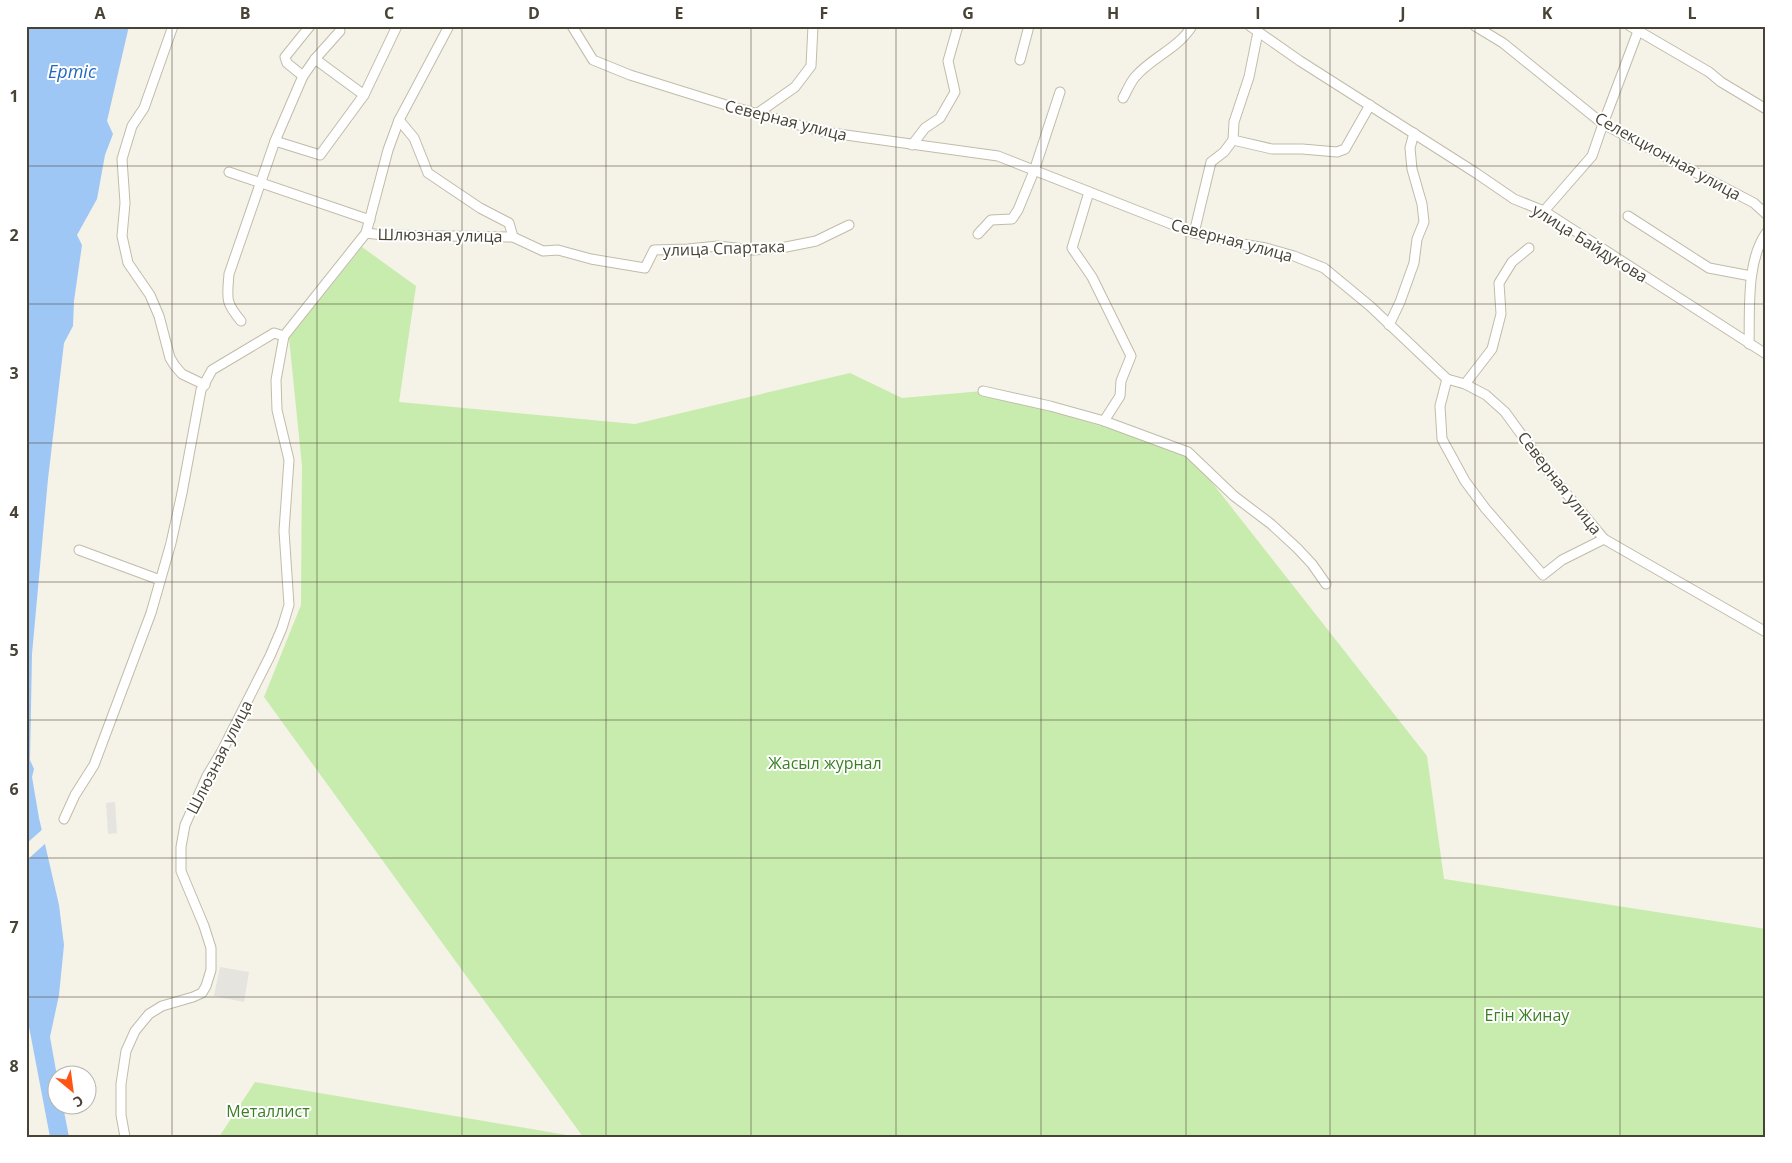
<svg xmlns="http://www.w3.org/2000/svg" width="1792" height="1163" font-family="'Open Sans',sans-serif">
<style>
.green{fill:#c7ecad}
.parking{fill:#e5e4df}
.water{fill:#9fc7f6}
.pier{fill:#f5f2e7}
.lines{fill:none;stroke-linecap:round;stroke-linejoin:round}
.minor-casing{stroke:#c1bca9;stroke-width:11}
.minor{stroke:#fff;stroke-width:9}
.grid{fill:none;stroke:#484335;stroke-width:1;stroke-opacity:0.55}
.labels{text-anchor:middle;stroke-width:4;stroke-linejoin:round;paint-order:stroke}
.street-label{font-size:16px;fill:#484335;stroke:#fff}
.park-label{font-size:16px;fill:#3b7f24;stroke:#fff}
.water-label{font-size:18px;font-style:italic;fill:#266abd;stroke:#fff}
.neatline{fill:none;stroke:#484335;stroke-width:2}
.grid-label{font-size:16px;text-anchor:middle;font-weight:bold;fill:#484335}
</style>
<rect width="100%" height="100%" fill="#f5f2e7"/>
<g class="green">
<path d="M362,247L416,286L399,402L635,424L850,373L902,398L983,391L1188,452L1427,756L1444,879L1766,929V1137H583L264,697L301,605L302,466L289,338Z"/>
<path d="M255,1082L578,1137H219Z"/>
</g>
<g class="parking">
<path d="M115,802L117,833L108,834L106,803Z"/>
<path d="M220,967L249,972L244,1002L214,996Z"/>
</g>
<path class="water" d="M26,26H129L107,121L113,134L105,155L97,199L77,235L82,245L74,301L73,326L64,343L48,479L32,654L30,760L34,769L32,777L39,818L59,905L64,945L59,995L50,1037L57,1076L58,1106H63L69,1137H50L26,1011Z"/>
<path class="pier" d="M44,828L47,842L26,861V844Z"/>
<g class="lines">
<defs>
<g id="minor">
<path d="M173,26L144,108L132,126L122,159L125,203L122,236L128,263L150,295L159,316L170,358L175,366L182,374L205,385"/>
<path d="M572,26L593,60L630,75L726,105L824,132L998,156L1194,233L1242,244L1266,248L1294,256L1324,268L1370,306L1447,379L1465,384L1486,395L1505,412L1551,475L1604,539L1766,632"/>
<path d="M1250,26L1300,61L1476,173L1514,199L1544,211L1766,354"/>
<path d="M1475,26L1503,43L1603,124L1754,203L1766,214"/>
<path d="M1630,26L1709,72L1721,82L1766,109"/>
<path d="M315,59L364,95"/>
<path d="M1020,60L1029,26"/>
<path d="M303,76L315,59L340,31"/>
<path d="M1123,98C1127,91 1130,83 1135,77C1152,57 1178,49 1192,26"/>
<path d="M758,113L795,87L811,66L813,26"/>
<path d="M399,120L414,138L428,173L480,208L509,223L513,237L543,251L558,250L591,259L645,268L654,250L688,249L718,246L753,250L781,248L816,241L849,225"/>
<path d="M1233,140L1272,149H1302L1337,152L1345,149L1370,105"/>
<path d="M275,141L320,155L364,95L397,26"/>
<path d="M912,145L925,128L940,118L955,92L948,61L958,26"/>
<path d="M229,172L370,220"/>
<path d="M1089,192L1072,248L1092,277L1131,356L1121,381L1120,396L1104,421"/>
<path d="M1544,211L1592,156L1603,124L1640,26"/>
<path d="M1628,216L1709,268L1751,276"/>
<path d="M366,233L383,235L513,237"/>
<path d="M1194,233L1211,162L1224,152L1233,140L1234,122L1249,77L1258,32"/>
<path d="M978,234L991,220L1012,219L1018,210L1034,171L1060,92"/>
<path d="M241,321C225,302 227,299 229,274L275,141L303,76L287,63L285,57L310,26"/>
<path d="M1389,325L1400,302L1414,263L1417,239L1424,222L1422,204L1412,169L1410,148L1414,133"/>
<path d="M1749,344C1750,310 1746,262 1766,233"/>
<path d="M1447,379L1440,406L1442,439L1465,481L1485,508L1543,575L1562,560L1604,539"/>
<path d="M1465,384L1492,349L1501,314L1499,283L1512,262L1529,248"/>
<path d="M983,391L1050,406L1104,421L1188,452L1234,496L1271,524L1297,548L1312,564L1326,584"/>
<path d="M79,550L160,580"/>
<path d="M64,819L75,795L94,765L151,613L171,543L182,493L201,390L212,370L274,333L284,336"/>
<path d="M125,1137L121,1115V1084L126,1051L135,1031L149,1014L162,1006L193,997L202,993L206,986L211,970V948L204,926L181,871V847L185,825L207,776L222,751L270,656L282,628L289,605L284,531L289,460L277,410L276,380L284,336L366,233L388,150L399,120L449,26"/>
</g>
</defs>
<use href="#minor" class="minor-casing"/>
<use href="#minor" class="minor"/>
</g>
<path class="grid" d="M172,26V1137M317,26V1137M462,26V1137M606,26V1137M751,26V1137M896,26V1137M1041,26V1137M1186,26V1137M1330,26V1137M1475,26V1137M1620,26V1137M26,166H1766M26,304H1766M26,443H1766M26,582H1766M26,720H1766M26,858H1766M26,997H1766"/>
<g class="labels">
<g class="street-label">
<text transform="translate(786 120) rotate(14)" y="6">Северная улица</text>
<text transform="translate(1668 156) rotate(29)" y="6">Селекционная улица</text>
<text transform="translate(440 235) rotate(1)" y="6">Шлюзная улица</text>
<text transform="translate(1232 240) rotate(15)" y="6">Северная улица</text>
<text transform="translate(1590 243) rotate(32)" y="6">улица Байдукова</text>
<text transform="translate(724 248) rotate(-2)" y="6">улица Спартака</text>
<text transform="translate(1560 483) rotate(52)" y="6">Северная улица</text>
<text transform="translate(219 757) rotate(-63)" y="6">Шлюзная улица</text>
</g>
<g class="park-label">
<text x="825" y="769">Жасыл журнал</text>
<text x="1527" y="1021">Егін Жинау</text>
<text x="268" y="1117">Металлист</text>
</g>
<g class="water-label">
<text x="72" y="78">Ертіс</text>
</g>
</g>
<rect width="1792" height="1163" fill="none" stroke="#ffffff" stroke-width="55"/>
<g transform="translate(72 1090) rotate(151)"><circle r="24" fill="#ffffff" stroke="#b6b4ae"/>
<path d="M0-4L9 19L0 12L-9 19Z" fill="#ff5514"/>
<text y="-8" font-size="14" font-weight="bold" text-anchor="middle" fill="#484335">С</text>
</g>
<rect x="28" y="28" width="1736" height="1108" class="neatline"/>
<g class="grid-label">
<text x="100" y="19">A</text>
<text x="245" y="19">B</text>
<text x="389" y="19">C</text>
<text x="534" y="19">D</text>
<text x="679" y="19">E</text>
<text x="824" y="19">F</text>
<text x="968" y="19">G</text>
<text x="1113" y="19">H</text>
<text x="1258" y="19">I</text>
<text x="1403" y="19">J</text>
<text x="1547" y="19">K</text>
<text x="1692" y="19">L</text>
<text x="14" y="102">1</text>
<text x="14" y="241">2</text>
<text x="14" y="379">3</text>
<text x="14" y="518">4</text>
<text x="14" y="656">5</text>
<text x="14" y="795">6</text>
<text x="14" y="933">7</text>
<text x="14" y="1072">8</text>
</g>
</svg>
